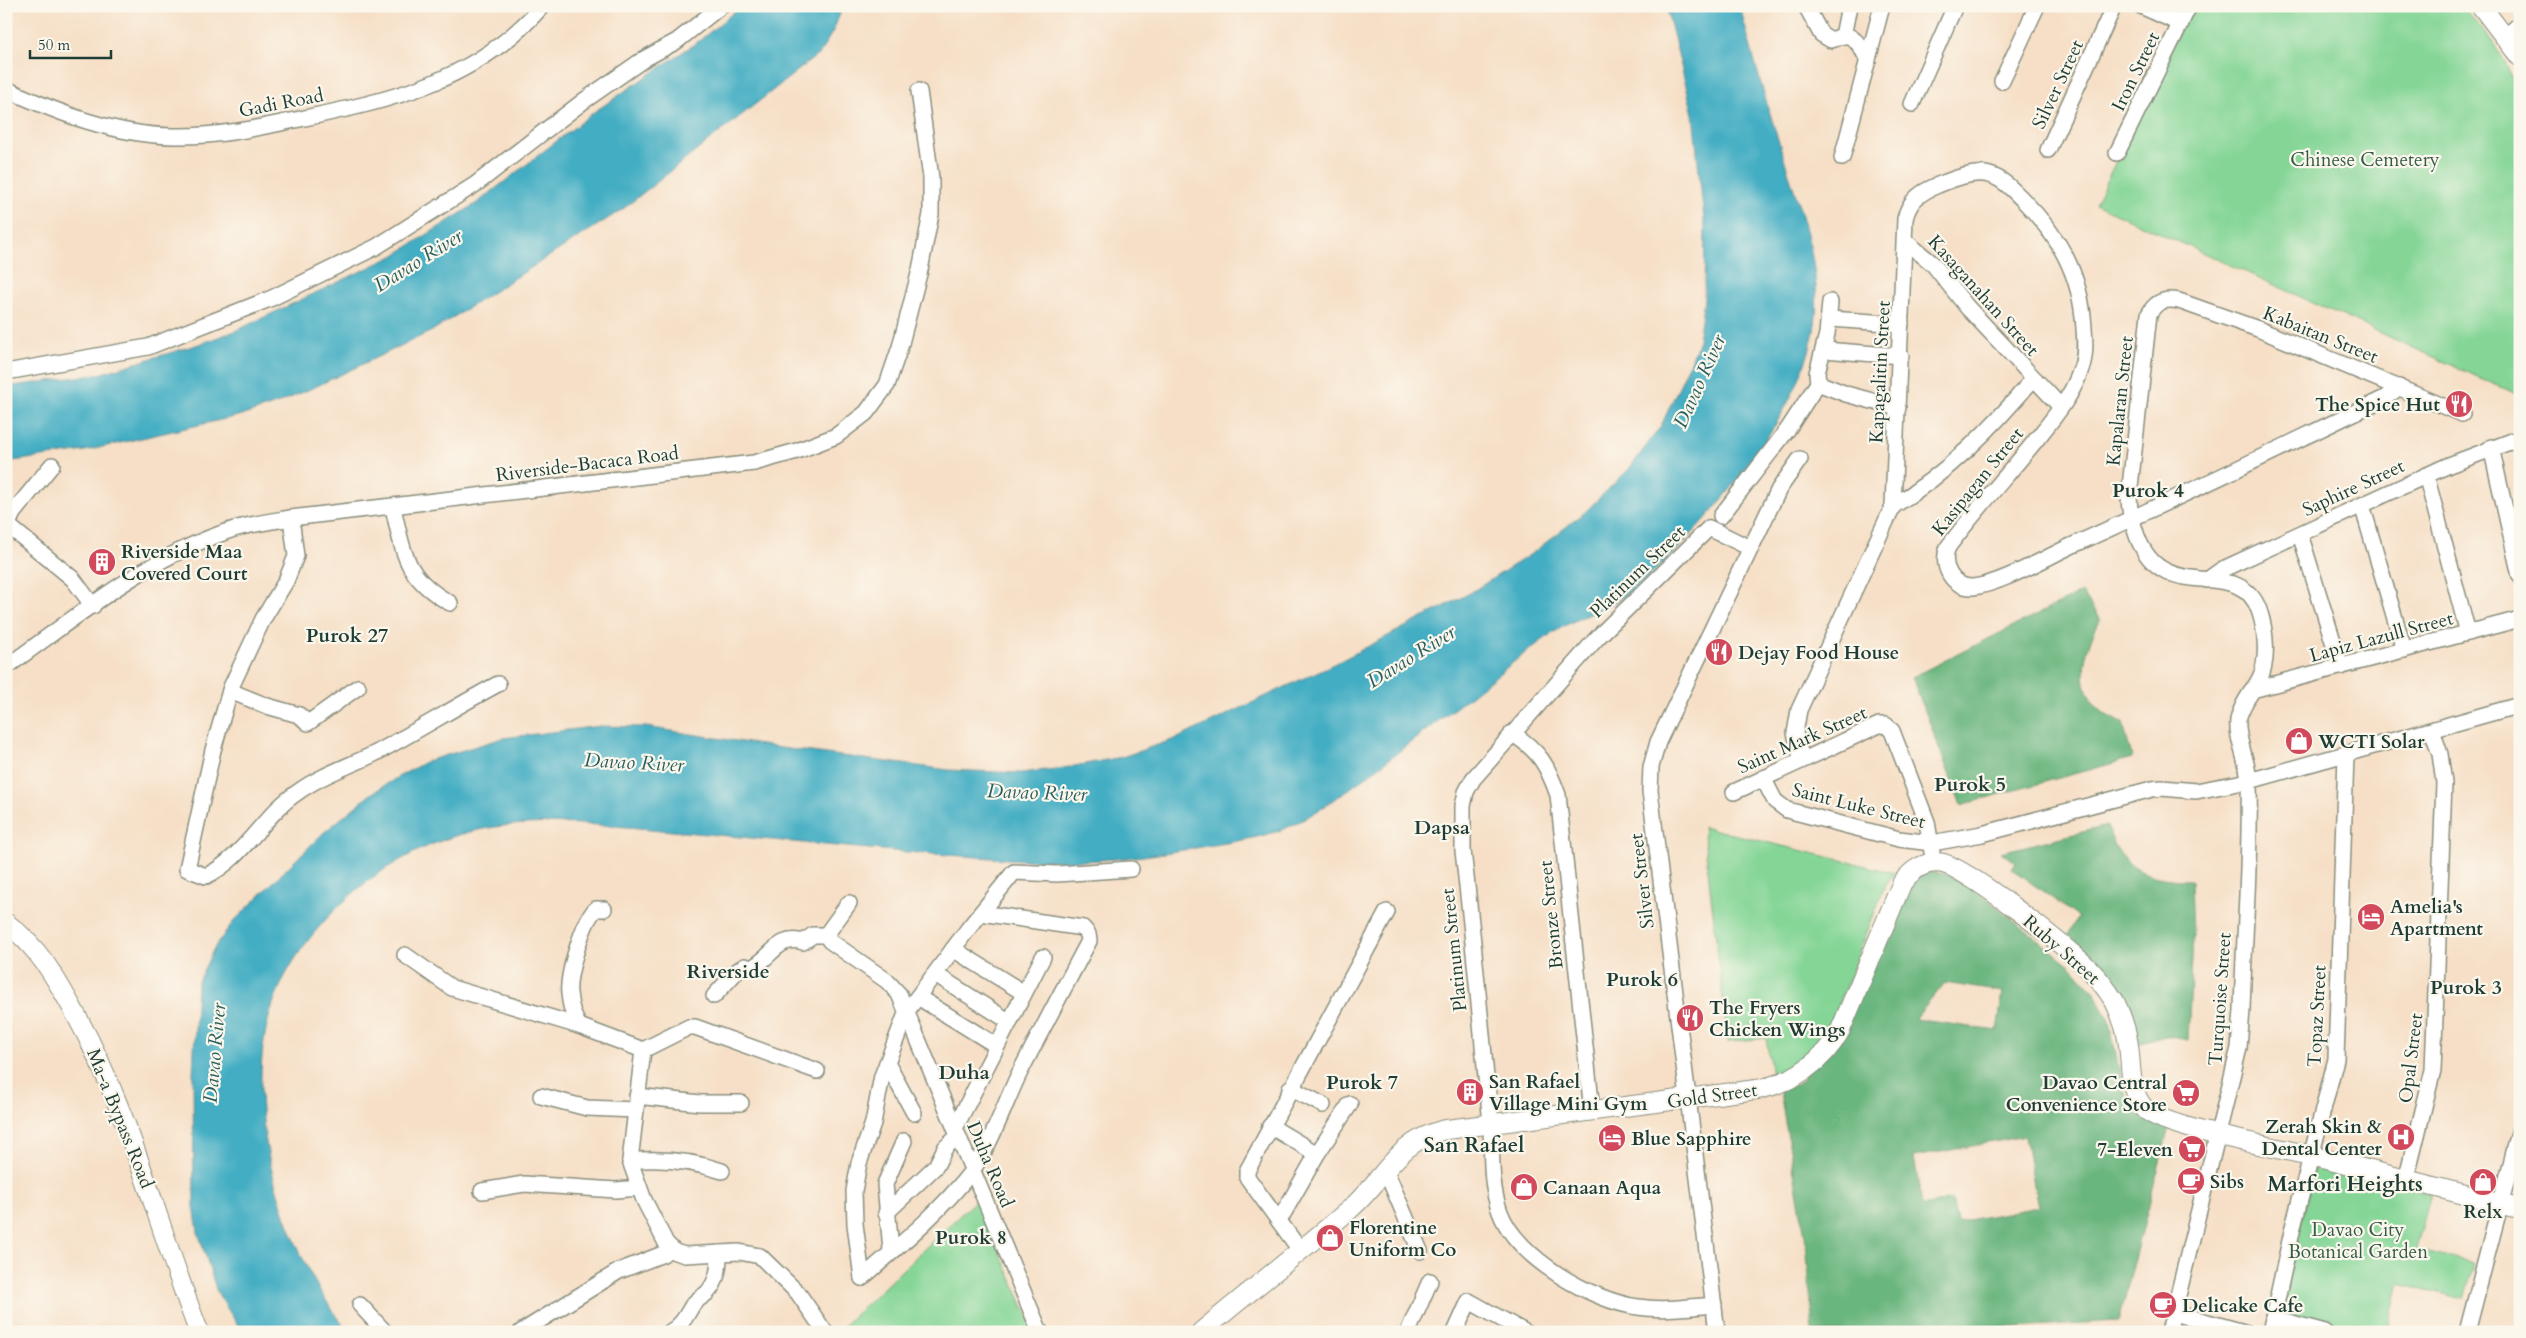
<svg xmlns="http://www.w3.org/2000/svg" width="2526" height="1338" font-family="Cardo,serif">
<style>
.green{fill:#84d596;stroke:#528965}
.forest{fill:#6bb67f;stroke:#457a5a;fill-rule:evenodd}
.water{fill:#43adc3;stroke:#31757c}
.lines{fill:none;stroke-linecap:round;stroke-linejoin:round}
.minor-casing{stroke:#8a8e7d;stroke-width:18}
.major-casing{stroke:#8a8e7d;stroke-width:21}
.minor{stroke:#fff;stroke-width:15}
.major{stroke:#fff;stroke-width:19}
.labels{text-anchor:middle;stroke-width:4.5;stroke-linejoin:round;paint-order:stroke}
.street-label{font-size:19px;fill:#1f3d34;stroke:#fbf7ec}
.park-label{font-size:19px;fill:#335b48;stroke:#fbf7ec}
.poi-label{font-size:19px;font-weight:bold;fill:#1f3d34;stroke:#fbf7ec;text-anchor:start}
.water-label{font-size:20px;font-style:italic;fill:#2a5f5f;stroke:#fbf7ec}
.neighbourhood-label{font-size:20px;font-weight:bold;fill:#1f3d34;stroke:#fbf7ec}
.quarter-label{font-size:21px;font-weight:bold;fill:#1f3d34;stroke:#fbf7ec}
</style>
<rect width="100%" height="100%" fill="#fbf7ec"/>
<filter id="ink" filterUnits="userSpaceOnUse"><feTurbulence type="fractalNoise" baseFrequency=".02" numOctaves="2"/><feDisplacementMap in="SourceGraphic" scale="10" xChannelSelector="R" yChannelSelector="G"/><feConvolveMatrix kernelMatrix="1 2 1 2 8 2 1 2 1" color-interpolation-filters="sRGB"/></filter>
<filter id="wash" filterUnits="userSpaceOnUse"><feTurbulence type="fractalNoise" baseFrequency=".0096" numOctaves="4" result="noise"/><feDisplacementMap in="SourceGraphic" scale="20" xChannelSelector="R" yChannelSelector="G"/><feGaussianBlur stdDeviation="1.12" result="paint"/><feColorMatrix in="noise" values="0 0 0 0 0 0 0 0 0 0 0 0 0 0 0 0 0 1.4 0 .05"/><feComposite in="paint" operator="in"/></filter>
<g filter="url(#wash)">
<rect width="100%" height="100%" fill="#f6dfc6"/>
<g class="green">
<path d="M2192,6H2462L2496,46L2520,92V396L2095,204Z"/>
<path d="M1703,827L1895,873L1884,888C1874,914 1864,940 1854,966C1836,1012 1820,1054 1772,1076L1766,1038L1728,1042Z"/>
<path d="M2316,1162L2431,1193L2416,1249L2474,1263L2464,1299L2399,1283L2387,1332H2353L2280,1313Z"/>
<path d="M976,1200L1032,1325L1028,1332H841L840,1329Z"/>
</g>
<g class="forest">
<path d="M2082,592L2100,620C2079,659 2072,704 2123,723L2132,758L1961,805L1912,677Z"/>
<path d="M2107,826C2121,870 2147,880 2191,880L2193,938L2188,1040L2165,1036L2134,1045C2129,1029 2126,1012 2120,996C2111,971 2088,951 2068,934L2078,917L2012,869L2016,863L2001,852Z"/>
<path d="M1928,872L1946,874L1957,879L1987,899L2071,966L2094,992L2108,1017L2123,1087L2131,1109L2146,1121L2169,1127L2119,1321L1926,1332H1813L1806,1242L1780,1092L1802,1081L1911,883ZM1945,983L2003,992L1997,1031L1915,1019ZM2025,1136L2038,1207L1957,1222L1952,1199L1922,1205L1914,1157Z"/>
</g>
<g class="water">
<path d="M741,6H843L834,29L820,53L623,209L432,331L317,386L279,403L247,414L85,451L6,462V387L99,374L196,345L235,331L393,256L477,203L594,112L699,41Z"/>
<path d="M1666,6H1740C1752,55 1767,104 1782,152C1799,207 1823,267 1815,325C1802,416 1701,535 1631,591C1608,609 1578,616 1553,633C1522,654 1493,679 1463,702C1425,730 1390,760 1352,787C1328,804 1304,822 1276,832C1256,838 1234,842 1214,845C1177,851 1139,858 1101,860C1055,863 1008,859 962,856C865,850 769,839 672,831C613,826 553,819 495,827C448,834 406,853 368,881C326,914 287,958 271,1010C240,1110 284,1254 349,1332H242L217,1292L198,1232L194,1206L193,1074L197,984L214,948L234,921L322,834L371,794L398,777L427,761L503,738L600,726L646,727L781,748L949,770L1021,773L1064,768L1122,757L1178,738L1342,660L1470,593L1531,554L1584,513L1629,469L1661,426L1697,347L1704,299L1705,229L1693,114Z"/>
</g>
</g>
<g filter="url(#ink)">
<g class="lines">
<defs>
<g id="minor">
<path d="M1806,6L1821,34L1831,40C1835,39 1839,37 1843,36C1855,34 1864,52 1868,61"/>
<path d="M2141,6L2181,24"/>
<path d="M1843,36L1849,6"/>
<path d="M2506,36L2520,24"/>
<path d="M2002,81L2037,6"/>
<path d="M6,89C58,113 115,135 173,136C216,137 258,128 300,119C392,100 477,81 542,6"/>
<path d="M1912,104L1955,6"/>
<path d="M2048,150L2114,6"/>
<path d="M2117,153L2189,6"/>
<path d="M1842,158L1882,6"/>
<path d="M1905,241L1933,264L1967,307L2061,407"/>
<path d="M1830,319L1901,324"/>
<path d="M1824,350L1901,356"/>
<path d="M6,372L148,347L272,298L376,247L476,184L585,100L644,59L677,41L721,6"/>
<path d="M1818,383L1846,394L1898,408"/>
<path d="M2491,447L2520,576"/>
<path d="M52,465L13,513L9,522L10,527L73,579L93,606"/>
<path d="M2426,475L2468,633"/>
<path d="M2362,505L2404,650"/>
<path d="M1893,506C1948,473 1993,427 2033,379"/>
<path d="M393,508C404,554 405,578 450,603"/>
<path d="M1721,516L1788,429L1818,383L1817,373L1827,334L1830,302"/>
<path d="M291,518L296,556L286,581L263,619L231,687L213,750L187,869L206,876C244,858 263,815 298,792C321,775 350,766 376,753C417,731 457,706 498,684"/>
<path d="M2300,534L2341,667"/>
<path d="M2207,580L2221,570L2449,465L2520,438"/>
<path d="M6,667C74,619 141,562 220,534C242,525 267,522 291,518L754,463L797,451L836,436L866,413L887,385L900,347L920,270L931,214V178L919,91"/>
<path d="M2252,690L2520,619"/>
<path d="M230,691L267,706L299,715L308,723L358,687"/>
<path d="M1512,733C1539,751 1547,764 1558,795L1592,1111"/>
<path d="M1802,760L1795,733L1799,710L1893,506L1905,219C1909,200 1921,192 1938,185C1951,180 1970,172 1985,174C2000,176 2011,188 2022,199C2059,236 2081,274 2084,328C2085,341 2086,356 2081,369C2072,398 2050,422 2032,445C2004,479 1974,512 1948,547C1940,565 1952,588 1973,587C2001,584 2045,558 2071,546C2177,499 2280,448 2385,398L2399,387"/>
<path d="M1763,778L1775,801L1787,810L1899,839L1932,843L1982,834L2152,789L2162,788L2196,791L2249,781L2520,705"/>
<path d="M1734,792L1879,725H1886L1892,731L1927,822L1932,852"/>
<path d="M849,903L826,935L830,941L887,981L899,994L1040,1332"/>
<path d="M953,949L1024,993"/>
<path d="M405,955L452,988L579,1026L643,1050L630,1161L644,1200L666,1243L675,1252L685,1255L739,1252L760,1256L798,1293L825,1332"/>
<path d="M935,974L1010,1022"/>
<path d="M714,996L737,971L745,966L751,968C771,959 778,934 803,942L813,935H826"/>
<path d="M918,997L997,1046"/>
<path d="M579,1026C573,1016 570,1004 569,993C567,976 583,920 596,909H604"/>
<path d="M643,1050L689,1027H695L817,1071"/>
<path d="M887,1063L914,1113"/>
<path d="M1290,1088L1323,1105"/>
<path d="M541,1096L587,1108L635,1110"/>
<path d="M637,1096L700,1103H741"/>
<path d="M1270,1126L1317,1154"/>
<path d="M955,1128L1043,957"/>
<path d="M630,1161C660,1158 692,1161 722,1171"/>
<path d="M1386,1171L1420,1251"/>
<path d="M2406,1180L2433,1070L2444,783L2440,754L2432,730"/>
<path d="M482,1191L524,1184L616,1190L639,1188"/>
<path d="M886,1213L936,1166L945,1148L958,1136"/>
<path d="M1279,1221L1317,1154L1350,1104"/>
<path d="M891,1250L885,1184L904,1141"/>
<path d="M1300,1250L1247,1177V1171L1387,912"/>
<path d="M862,1278L855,1224L854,1191L859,1163L873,1123L882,1076L907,1011L968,929L1014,872L1057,874L1131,869"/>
<path d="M862,1278C899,1246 941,1211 971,1172C992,1143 1003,1108 1018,1076C1041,1031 1065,986 1089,941L1088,934L1083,928L981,913"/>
<path d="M360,1305L385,1332"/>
<path d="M1714,1305C1689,1307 1663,1311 1638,1307C1592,1301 1517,1258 1500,1212C1490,1185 1492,1155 1491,1126C1490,1110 1488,1093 1486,1077C1479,1002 1472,926 1463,851V806L1466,792L1473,779L1597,638L1709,528L1750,548"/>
<path d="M2174,1313L2244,1332"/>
<path d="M2273,1318L2325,1332"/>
<path d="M521,1332L619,1271L663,1254L670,1248"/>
<path d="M670,1332C682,1325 686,1316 692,1306C696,1300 702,1297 707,1293C718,1281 719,1268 719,1253"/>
<path d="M1408,1332L1430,1281"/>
<path d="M1455,1332L1469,1301L1525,1332"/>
<path d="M1717,1332L1650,791L1651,767L1658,742L1779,489L1800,459"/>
<path d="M2169,1332L2239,1048L2242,1010C2244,935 2251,859 2249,783C2249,762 2236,741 2238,720C2241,705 2251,693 2259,680C2269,661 2266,630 2259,610C2238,553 2164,609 2137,536C2132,522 2129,511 2129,496L2149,314C2156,301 2166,298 2179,301L2258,329L2462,414"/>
<path d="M2270,1332L2293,1227L2336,1059L2346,755"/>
<path d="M2467,1332L2520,1129"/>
</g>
<g id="major">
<path d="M2481,6L2520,57"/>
<path d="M6,923C38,946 57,980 75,1013C131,1114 157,1225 199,1332"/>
<path d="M1201,1332C1250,1291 1301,1251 1349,1210C1383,1181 1396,1142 1443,1130L1760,1089C1793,1082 1823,1062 1840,1031L1902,883C1911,871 1924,861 1941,863C1965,866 2071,950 2091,971C2100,980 2108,991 2115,1002C2121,1015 2126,1028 2128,1042C2132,1065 2128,1091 2145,1109C2164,1128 2280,1148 2312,1156C2382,1173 2451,1191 2520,1209"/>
</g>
</defs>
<use href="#minor" class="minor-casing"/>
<use href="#major" class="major-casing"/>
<use href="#minor" class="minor"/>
<use href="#major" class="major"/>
</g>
</g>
<defs>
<symbol id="restaurant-disc" viewBox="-11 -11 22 22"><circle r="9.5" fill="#d1495b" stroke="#fbf7ec"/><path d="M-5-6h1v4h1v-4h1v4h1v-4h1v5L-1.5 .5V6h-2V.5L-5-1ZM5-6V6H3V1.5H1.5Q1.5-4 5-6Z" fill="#fff"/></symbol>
<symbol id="building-disc" viewBox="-11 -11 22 22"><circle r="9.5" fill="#d1495b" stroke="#fbf7ec"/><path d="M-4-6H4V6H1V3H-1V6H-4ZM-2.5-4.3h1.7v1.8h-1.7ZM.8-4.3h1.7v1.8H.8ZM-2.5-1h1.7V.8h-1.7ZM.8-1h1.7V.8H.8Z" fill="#fff"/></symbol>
<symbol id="shop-disc" viewBox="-11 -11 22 22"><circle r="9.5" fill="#d1495b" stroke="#fbf7ec"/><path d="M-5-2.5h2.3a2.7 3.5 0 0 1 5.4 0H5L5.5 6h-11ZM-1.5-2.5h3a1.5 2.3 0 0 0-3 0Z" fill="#fff"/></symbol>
<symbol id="hotel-disc" viewBox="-11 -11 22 22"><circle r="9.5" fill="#d1495b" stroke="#fbf7ec"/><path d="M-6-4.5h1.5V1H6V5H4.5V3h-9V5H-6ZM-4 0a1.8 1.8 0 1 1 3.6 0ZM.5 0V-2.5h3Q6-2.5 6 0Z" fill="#fff"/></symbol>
<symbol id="supermarket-disc" viewBox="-11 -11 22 22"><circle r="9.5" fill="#d1495b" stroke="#fbf7ec"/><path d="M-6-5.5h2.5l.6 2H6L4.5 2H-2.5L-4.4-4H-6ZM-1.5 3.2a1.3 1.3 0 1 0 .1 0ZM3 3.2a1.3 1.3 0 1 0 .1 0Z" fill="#fff"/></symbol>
<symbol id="hospital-disc" viewBox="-11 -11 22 22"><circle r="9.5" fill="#d1495b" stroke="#fbf7ec"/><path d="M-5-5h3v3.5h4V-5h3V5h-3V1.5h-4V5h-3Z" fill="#fff"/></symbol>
<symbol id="cafe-disc" viewBox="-11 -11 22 22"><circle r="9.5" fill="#d1495b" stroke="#fbf7ec"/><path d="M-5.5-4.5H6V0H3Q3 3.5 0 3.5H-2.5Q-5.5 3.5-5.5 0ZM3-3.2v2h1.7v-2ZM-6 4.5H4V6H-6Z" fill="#fff"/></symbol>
</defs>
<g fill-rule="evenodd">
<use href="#restaurant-disc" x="2443" y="388" width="32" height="32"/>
<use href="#building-disc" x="86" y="546" width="32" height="32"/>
<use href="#restaurant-disc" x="1703" y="636" width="32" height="32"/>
<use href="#shop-disc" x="2283" y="725" width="32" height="32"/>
<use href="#hotel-disc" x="2355" y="901" width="32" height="32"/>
<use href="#restaurant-disc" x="1674" y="1002" width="32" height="32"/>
<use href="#building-disc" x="1454" y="1076" width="32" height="32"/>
<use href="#supermarket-disc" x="2170" y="1077" width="32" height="32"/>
<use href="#hospital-disc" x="2385" y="1121" width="32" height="32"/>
<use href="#hotel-disc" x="1596" y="1122" width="32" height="32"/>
<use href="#supermarket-disc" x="2176" y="1133" width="32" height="32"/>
<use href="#cafe-disc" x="2175" y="1165" width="32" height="32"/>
<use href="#shop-disc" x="2467" y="1166" width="32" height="32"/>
<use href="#shop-disc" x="1508" y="1171" width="32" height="32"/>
<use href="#shop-disc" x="1314" y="1222" width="32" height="32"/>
<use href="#cafe-disc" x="2147" y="1289" width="32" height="32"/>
</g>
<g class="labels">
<g class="street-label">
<text transform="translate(2135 71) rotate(-64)" y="7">Iron Street</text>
<text transform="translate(2057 84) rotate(-65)" y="7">Silver Street</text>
<text transform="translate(281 102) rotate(-11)" y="7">Gadi Road</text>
<text transform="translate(1984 295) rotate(48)" y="7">Kasaganahan Street</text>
<text transform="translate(2321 334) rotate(22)" y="7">Kabaitan Street</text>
<text transform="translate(1879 372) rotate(-87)" y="7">Kapagalitin Street</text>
<text transform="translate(2119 401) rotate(-84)" y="7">Kapalaran Street</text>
<text transform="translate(587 463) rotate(-7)" y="7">Riverside-Bacaca Road</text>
<text transform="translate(1977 481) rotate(-51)" y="7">Kasipagan Street</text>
<text transform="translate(2353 487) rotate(-25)" y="7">Saphire Street</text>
<text transform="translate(1637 571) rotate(-44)" y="7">Platinum Street</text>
<text transform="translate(2381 636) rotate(-15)" y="7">Lapiz Lazull Street</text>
<text transform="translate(1802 739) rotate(-24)" y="7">Saint Mark Street</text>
<text transform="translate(1859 805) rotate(14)" y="7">Saint Luke Street</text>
<text transform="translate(1641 881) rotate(-97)" y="7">Silver Street</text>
<text transform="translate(1550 915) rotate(-96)" y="7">Bronze Street</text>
<text transform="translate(2062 949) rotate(41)" y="7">Ruby Street</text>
<text transform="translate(1453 950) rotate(-96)" y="7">Platinum Street</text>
<text transform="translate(2219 999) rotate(-86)" y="7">Turquoise Street</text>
<text transform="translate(2316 1016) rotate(-87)" y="7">Topaz Street</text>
<text transform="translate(2410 1058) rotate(-83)" y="7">Opal Street</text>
<text transform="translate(1712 1095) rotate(-8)" y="7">Gold Street</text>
<text transform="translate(121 1118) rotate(68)" y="7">Ma-a Bypass Road</text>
<text transform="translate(991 1164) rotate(67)" y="7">Duha Road</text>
</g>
<g class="park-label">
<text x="2365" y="166">Chinese Cemetery</text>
<text x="2358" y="1236">Davao City<tspan x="2358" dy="22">Botanical Garden</tspan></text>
</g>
<g class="poi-label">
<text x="2440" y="411" text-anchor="end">The Spice Hut</text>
<text x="121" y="558">Riverside Maa<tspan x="121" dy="22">Covered Court</tspan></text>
<text x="1738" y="659">Dejay Food House</text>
<text x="2318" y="748">WCTI Solar</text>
<text x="2390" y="913">Amelia's<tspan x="2390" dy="22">Apartment</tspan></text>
<text x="1709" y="1014">The Fryers<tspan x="1709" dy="22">Chicken Wings</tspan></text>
<text x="1489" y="1088">San Rafael<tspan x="1489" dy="22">Village Mini Gym</tspan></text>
<text x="2167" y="1089" text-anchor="end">Davao Central<tspan x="2167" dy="22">Convenience Store</tspan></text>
<text x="2382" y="1133" text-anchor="end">Zerah Skin &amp;<tspan x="2382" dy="22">Dental Center</tspan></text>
<text x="1631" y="1145">Blue Sapphire</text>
<text x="2173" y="1156" text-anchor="end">7-Eleven</text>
<text x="2210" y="1188">Sibs</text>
<text x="1543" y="1194">Canaan Aqua</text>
<text x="2483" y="1218" text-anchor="middle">Relx</text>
<text x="1349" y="1234">Florentine<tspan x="1349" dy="22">Uniform Co</tspan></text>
<text x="2182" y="1312">Delicake Cafe</text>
</g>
<g class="water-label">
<text transform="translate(418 260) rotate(-32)" y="7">Davao River</text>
<text transform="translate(1699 381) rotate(-66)" y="7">Davao River</text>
<text transform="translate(1411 656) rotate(-32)" y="7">Davao River</text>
<text transform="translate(634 762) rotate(3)" y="7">Davao River</text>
<text transform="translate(1037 792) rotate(2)" y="7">Davao River</text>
<text transform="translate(214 1053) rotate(-85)" y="7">Davao River</text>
</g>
<g class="neighbourhood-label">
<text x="2148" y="497">Purok 4</text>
<text x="347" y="642">Purok 27</text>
<text x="1970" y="791">Purok 5</text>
<text x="1442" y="834">Dapsa</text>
<text x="728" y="978">Riverside</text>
<text x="1642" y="986">Purok 6</text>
<text x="2466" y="994">Purok 3</text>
<text x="964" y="1079">Duha</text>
<text x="1362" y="1089">Purok 7</text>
<text x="971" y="1244">Purok 8</text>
</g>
<g class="quarter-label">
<text x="1474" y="1152">San Rafael</text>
<text x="2345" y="1191">Marfori Heights</text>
</g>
</g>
<rect width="2526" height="1338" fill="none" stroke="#fbf7ec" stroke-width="25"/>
<path d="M30 50v8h81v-8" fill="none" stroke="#1f3d34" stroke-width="2.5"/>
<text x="38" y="50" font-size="15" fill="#1f3d34" stroke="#fbf7ec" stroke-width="4" paint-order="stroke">50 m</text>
</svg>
